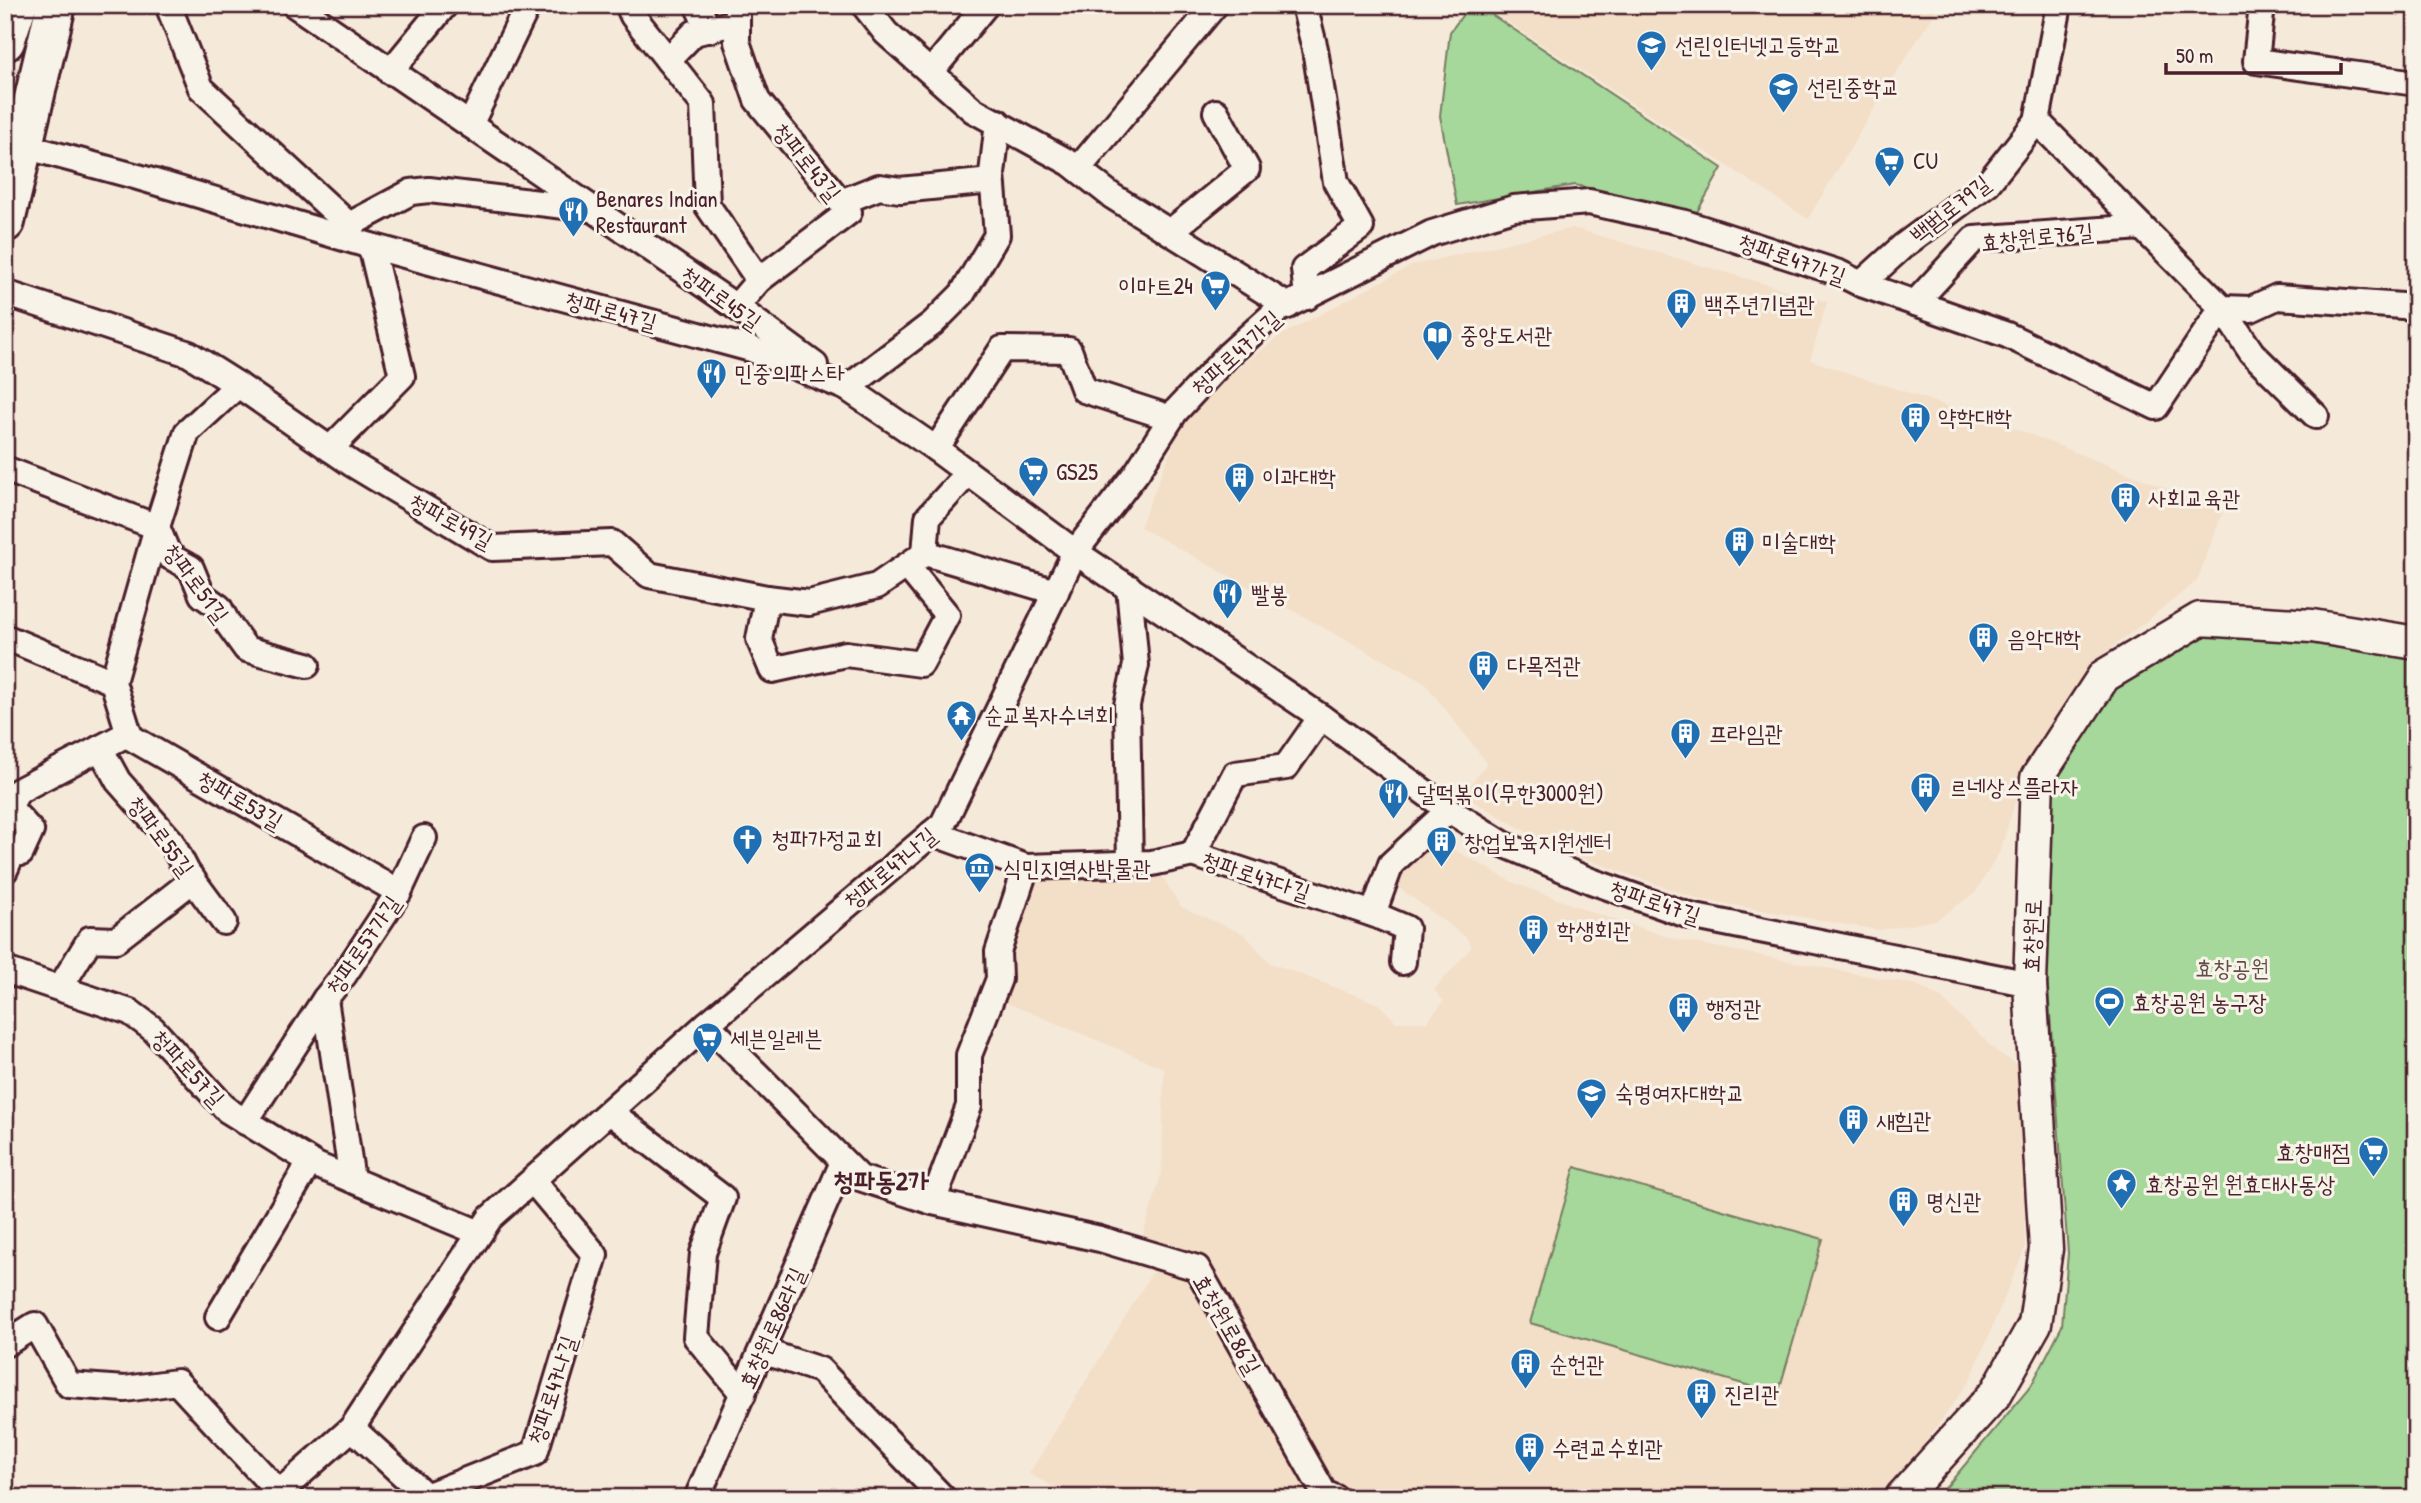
<svg xmlns="http://www.w3.org/2000/svg" width="2421" height="1503" font-family="'Patrick Hand','Poor Story',sans-serif">
<style>
.built{fill:#f3dec7}
.green{fill:#a5d89a;stroke:#787c62;stroke-width:2}
.lines{fill:none;stroke-linecap:round;stroke-linejoin:round}
.minor-casing{stroke:#4a1f2b;stroke-width:30}
.tertiary-casing{stroke:#4a1f2b;stroke-width:37}
.primary-casing{stroke:#4a1f2b;stroke-width:44}
.minor{stroke:#f7f3e8;stroke-width:24}
.tertiary{stroke:#f7f3e8;stroke-width:32}
.primary{stroke:#f7f3e8;stroke-width:38}
.labels{text-anchor:middle;stroke-width:6;stroke-linejoin:round;paint-order:stroke}
.poi-label{font-size:23px;fill:#4a1f2b;stroke:#f7f3e8;text-anchor:start}
.street-label{font-size:23px;fill:#4a1f2b;stroke:#f7f3e8}
.park-label{font-size:23px;fill:#614d47;stroke:#f7f3e8}
.quarter-label{font-size:26px;font-weight:bold;fill:#4a1f2b;stroke:#f7f3e8}
</style>
<rect width="100%" height="100%" fill="#f5e9d9"/>
<filter id="ink" filterUnits="userSpaceOnUse"><feTurbulence type="fractalNoise" baseFrequency=".0143" numOctaves="2"/><feDisplacementMap in="SourceGraphic" scale="14" xChannelSelector="R" yChannelSelector="G"/><feConvolveMatrix kernelMatrix="1 2 1 2 8 2 1 2 1" color-interpolation-filters="sRGB"/></filter>
<g filter="url(#ink)">
<g class="built">
<path d="M1482,5H1940L1885,90L1808,219Z"/>
<path d="M1573,228L1827,302L1810,360L2024,432L2223,511L2197,581L2091,664L2024,773L2000,851L1975,893L1936,920L1879,930L1698,899L1555,848L1463,795L1487,763L1425,683L1140,527L1188,408L1278,337L1413,265Z"/>
<path d="M1428,835L1512,882L1591,912L1677,940L1917,985L1941,998L1997,1052L2021,1067L2025,1248L1970,1380L1886,1498H1077L1029,1474L1168,1247L1143,1236L1162,1172L1164,1068L1005,1002L1030,878L1157,868L1181,907L1244,934L1270,963L1379,1004L1396,1022H1427L1444,1001L1434,990L1472,947L1467,938L1390,881Z"/>
</g>
<g class="green">
<path d="M1470,5H1477L1722,168L1697,212L1575,185L1457,205L1440,116L1450,32Z"/>
<path d="M2202,630L2416,650V1498H1937L2031,1386L2062,1326L2068,1253L2047,975L2048,780L2112,682Z"/>
<path d="M1575,1167L1823,1239L1778,1394L1530,1323Z"/>
</g>
<g class="lines">
<defs>
<g id="minor">
<path d="M168,5L201,88L349,225"/>
<path d="M295,5L736,307L815,365"/>
<path d="M628,5L633,16L703,104L707,205L759,280L736,307"/>
<path d="M697,5L709,30"/>
<path d="M737,5V42L757,100L849,212L759,280"/>
<path d="M864,5L886,33L973,110L1070,163L1112,196L1288,306"/>
<path d="M1304,5L1315,49L1336,182L1361,227L1304,269L1307,297"/>
<path d="M2262,5L2256,61L2416,83"/>
<path d="M668,60L694,33L737,22"/>
<path d="M390,72L445,5"/>
<path d="M931,72L986,5"/>
<path d="M2037,121L2222,308L2251,309L2277,297L2416,307"/>
<path d="M470,125L528,5"/>
<path d="M24,146L138,177L371,246L751,349L847,388L936,449L1075,552L1321,717L1449,810L1503,844L1591,881L1690,916L2030,984"/>
<path d="M1078,169L1215,5"/>
<path d="M841,202L879,187L900,190L992,181"/>
<path d="M336,232L411,192L429,190L590,209"/>
<path d="M1170,232L1247,169L1216,112"/>
<path d="M1861,284L1903,246L1988,183L2037,121L2059,5"/>
<path d="M5,293L189,354L238,385L352,464L492,548L612,543L649,575L767,598L809,603L877,586L925,553L928,517L968,473"/>
<path d="M1915,303L1974,239L2142,227"/>
<path d="M238,385L187,432L157,527L113,682L130,737L399,892"/>
<path d="M847,388L933,323L962,294L997,235L992,174L998,122"/>
<path d="M330,449L402,376L371,246"/>
<path d="M936,449L1002,349L1069,350L1084,390L1171,418"/>
<path d="M5,469L157,527L169,556L191,568L202,595L219,607L228,624L246,649L307,665"/>
<path d="M925,553L1056,592"/>
<path d="M1129,587L1136,665L1127,705L1130,864"/>
<path d="M767,598L759,639L772,670L846,654L921,664L947,615L907,566"/>
<path d="M5,637L113,682"/>
<path d="M100,748L118,781L171,841L187,872L224,922"/>
<path d="M932,833L1026,867L1152,863L1193,854L1373,914L1406,928L1403,962"/>
<path d="M1193,854L1235,774L1286,767L1321,717"/>
<path d="M5,870L12,854L21,853L31,831L9,807L18,791L129,733"/>
<path d="M1373,914L1391,864L1449,810"/>
<path d="M5,970L130,1012L153,1029L227,1110L316,1165L480,1233"/>
<path d="M60,988L90,939L116,940L193,880"/>
<path d="M707,1024L860,1178L933,1202L1100,1239L1197,1268L1324,1493L1336,1498"/>
<path d="M610,1112L723,1198L703,1253L696,1337L743,1394"/>
<path d="M245,1122L325,999"/>
<path d="M352,1180L325,999L344,975L399,892L424,838"/>
<path d="M933,1202L969,1106V1055L999,979L998,952L1026,867"/>
<path d="M218,1317L310,1162"/>
<path d="M5,1344L35,1325L69,1385L125,1389L177,1382L284,1498"/>
<path d="M762,1351L820,1370L943,1498"/>
<path d="M352,1428L426,1496L535,1453L595,1255L533,1181"/>
<path d="M273,1498L352,1428L490,1218L707,1024L943,824L1075,552L1137,472L1175,412L1228,355L1278,310L1432,233L1514,208L1589,202L1685,223L1839,273L1861,284L2007,335L2156,407L2222,308L2252,353L2316,416"/>
<path d="M697,1498L843,1162"/>
</g>
<path id="tertiary" d="M1901,1498L1996,1393L2035,1324L2046,1249L2030,984L2037,778L2104,676L2200,619L2312,626L2416,643"/>
<g id="primary">
<path d="M5,41L17,5"/>
<path d="M5,222L56,5"/>
</g>
</defs>
<use href="#minor" class="minor-casing"/>
<use href="#tertiary" class="tertiary-casing"/>
<use href="#primary" class="primary-casing"/>
<use href="#minor" class="minor"/>
<use href="#tertiary" class="tertiary"/>
<use href="#primary" class="primary"/>
</g>
</g>
<defs>
<symbol id="school-pin" viewBox="-11 -11 22 30"><path d="M0 17L-7.5 6A9.5 9.5 0 1 1 7.5 6Z" fill="#1f6fb2" stroke="#f7f3e8"/><path d="M0-5L7-2L0 1L-7-2ZM-4 1L0 2.5L4 1V4Q0 6-4 4Z" fill="#fff"/></symbol>
<symbol id="supermarket-pin" viewBox="-11 -11 22 30"><path d="M0 17L-7.5 6A9.5 9.5 0 1 1 7.5 6Z" fill="#1f6fb2" stroke="#f7f3e8"/><path d="M-6-5.5h2.5l.6 2H6L4.5 2H-2.5L-4.4-4H-6ZM-1.5 3.2a1.3 1.3 0 1 0 .1 0ZM3 3.2a1.3 1.3 0 1 0 .1 0Z" fill="#fff"/></symbol>
<symbol id="restaurant-pin" viewBox="-11 -11 22 30"><path d="M0 17L-7.5 6A9.5 9.5 0 1 1 7.5 6Z" fill="#1f6fb2" stroke="#f7f3e8"/><path d="M-5-6h1v4h1v-4h1v4h1v-4h1v5L-1.5 .5V6h-2V.5L-5-1ZM5-6V6H3V1.5H1.5Q1.5-4 5-6Z" fill="#fff"/></symbol>
<symbol id="building-pin" viewBox="-11 -11 22 30"><path d="M0 17L-7.5 6A9.5 9.5 0 1 1 7.5 6Z" fill="#1f6fb2" stroke="#f7f3e8"/><path d="M-4-6H4V6H1V3H-1V6H-4ZM-2.5-4.3h1.7v1.8h-1.7ZM.8-4.3h1.7v1.8H.8ZM-2.5-1h1.7V.8h-1.7ZM.8-1h1.7V.8H.8Z" fill="#fff"/></symbol>
<symbol id="library-pin" viewBox="-11 -11 22 30"><path d="M0 17L-7.5 6A9.5 9.5 0 1 1 7.5 6Z" fill="#1f6fb2" stroke="#f7f3e8"/><path d="M-6-4Q-3-5.5-.7-3.5V5Q-3 3-6 4ZM6-4Q3-5.5 .7-3.5V5Q3 3 6 4Z" fill="#fff"/></symbol>
<symbol id="temple-pin" viewBox="-11 -11 22 30"><path d="M0 17L-7.5 6A9.5 9.5 0 1 1 7.5 6Z" fill="#1f6fb2" stroke="#f7f3e8"/><path d="M0-6L5-2H3V0L6.5 2.5H4V6H1.5V3h-3V6H-4V2.5H-6.5L-3 0V-2H-5Z" fill="#fff"/></symbol>
<symbol id="church-pin" viewBox="-11 -11 22 30"><path d="M0 17L-7.5 6A9.5 9.5 0 1 1 7.5 6Z" fill="#1f6fb2" stroke="#f7f3e8"/><path d="M-1.2-6h2.4v3.5h3.3v2.4h-3.3V6h-2.4V-.1h-3.3v-2.4h3.3Z" fill="#fff"/></symbol>
<symbol id="museum-pin" viewBox="-11 -11 22 30"><path d="M0 17L-7.5 6A9.5 9.5 0 1 1 7.5 6Z" fill="#1f6fb2" stroke="#f7f3e8"/><path d="M0-6L6-3V-2H-6V-3ZM-5-1h2V3h-2ZM-1-1h2V3h-2ZM3-1h2V3H3ZM-6 4H6V6H-6Z" fill="#fff"/></symbol>
<symbol id="stadium-pin" viewBox="-11 -11 22 30"><path d="M0 17L-7.5 6A9.5 9.5 0 1 1 7.5 6Z" fill="#1f6fb2" stroke="#f7f3e8"/><path d="M0-5a6.5 5 0 1 0 0 10a6.5 5 0 1 0 0-10ZM-3.5-1.8h7v3.6h-7Z" fill="#fff"/></symbol>
<symbol id="university-pin" viewBox="-11 -11 22 30"><path d="M0 17L-7.5 6A9.5 9.5 0 1 1 7.5 6Z" fill="#1f6fb2" stroke="#f7f3e8"/><path d="M0-5L7-2L0 1L-7-2ZM-4 1L0 2.5L4 1V4Q0 6-4 4Z" fill="#fff"/></symbol>
<symbol id="sight-pin" viewBox="-11 -11 22 30"><path d="M0 17L-7.5 6A9.5 9.5 0 1 1 7.5 6Z" fill="#1f6fb2" stroke="#f7f3e8"/><path d="M0-6L1.8-2.2L6-1.7L2.9 1.2L3.7 5.4L0 3.3L-3.7 5.4L-2.9 1.2L-6-1.7L-1.8-2.2Z" fill="#fff"/></symbol>
</defs>
<g fill-rule="evenodd">
<use href="#school-pin" x="1634" y="28" width="35" height="47"/>
<use href="#school-pin" x="1766" y="70" width="35" height="47"/>
<use href="#supermarket-pin" x="1872" y="144" width="35" height="47"/>
<use href="#restaurant-pin" x="556" y="194" width="35" height="47"/>
<use href="#supermarket-pin" x="1198" y="268" width="35" height="47"/>
<use href="#building-pin" x="1664" y="286" width="35" height="47"/>
<use href="#library-pin" x="1420" y="318" width="35" height="47"/>
<use href="#restaurant-pin" x="694" y="356" width="35" height="47"/>
<use href="#building-pin" x="1898" y="400" width="35" height="47"/>
<use href="#supermarket-pin" x="1016" y="454" width="35" height="47"/>
<use href="#building-pin" x="1222" y="460" width="35" height="47"/>
<use href="#building-pin" x="2108" y="480" width="35" height="47"/>
<use href="#building-pin" x="1722" y="524" width="35" height="47"/>
<use href="#restaurant-pin" x="1210" y="576" width="35" height="47"/>
<use href="#building-pin" x="1966" y="620" width="35" height="47"/>
<use href="#building-pin" x="1466" y="648" width="35" height="47"/>
<use href="#temple-pin" x="944" y="698" width="35" height="47"/>
<use href="#building-pin" x="1668" y="716" width="35" height="47"/>
<use href="#building-pin" x="1908" y="770" width="35" height="47"/>
<use href="#restaurant-pin" x="1376" y="776" width="35" height="47"/>
<use href="#church-pin" x="730" y="822" width="35" height="47"/>
<use href="#building-pin" x="1424" y="824" width="35" height="47"/>
<use href="#museum-pin" x="962" y="850" width="35" height="47"/>
<use href="#building-pin" x="1516" y="912" width="35" height="47"/>
<use href="#stadium-pin" x="2092" y="984" width="35" height="47"/>
<use href="#building-pin" x="1666" y="990" width="35" height="47"/>
<use href="#supermarket-pin" x="690" y="1020" width="35" height="47"/>
<use href="#university-pin" x="1574" y="1076" width="35" height="47"/>
<use href="#building-pin" x="1836" y="1102" width="35" height="47"/>
<use href="#supermarket-pin" x="2356" y="1134" width="35" height="47"/>
<use href="#sight-pin" x="2104" y="1166" width="35" height="47"/>
<use href="#building-pin" x="1886" y="1184" width="35" height="47"/>
<use href="#building-pin" x="1508" y="1346" width="35" height="47"/>
<use href="#building-pin" x="1684" y="1376" width="35" height="47"/>
<use href="#building-pin" x="1512" y="1430" width="35" height="47"/>
</g>
<g class="labels">
<g class="poi-label">
<text x="1675" y="53">선린인터넷고등학교</text>
<text x="1807" y="95">선린중학교</text>
<text x="1913" y="169">CU</text>
<text x="596" y="207">Benares Indian<tspan x="596" dy="26">Restaurant</tspan></text>
<text x="1193" y="294" text-anchor="end">이마트24</text>
<text x="1704" y="312">백주년기념관</text>
<text x="1460" y="343">중앙도서관</text>
<text x="734" y="381">민중의파스타</text>
<text x="1938" y="425">약학대학</text>
<text x="1056" y="480">GS25</text>
<text x="1262" y="485">이과대학</text>
<text x="2148" y="506">사회교육관</text>
<text x="1762" y="550">미술대학</text>
<text x="1251" y="602">빨봉</text>
<text x="2007" y="646">음악대학</text>
<text x="1507" y="673">다목적관</text>
<text x="984" y="723">순교복자수녀회</text>
<text x="1709" y="741">프라임관</text>
<text x="1949" y="795">르네상스플라자</text>
<text x="1417" y="801">달떡볶이(무한3000원)</text>
<text x="771" y="847">청파가정교회</text>
<text x="1464" y="850">창업보육지원센터</text>
<text x="1003" y="876">식민지역사박물관</text>
<text x="1557" y="938">학생회관</text>
<text x="2132" y="1010">효창공원 농구장</text>
<text x="1706" y="1016">행정관</text>
<text x="730" y="1046">세븐일레븐</text>
<text x="1615" y="1101">숙명여자대학교</text>
<text x="1876" y="1128">새힘관</text>
<text x="2350" y="1160" text-anchor="end">효창매점</text>
<text x="2145" y="1192">효창공원 원효대사동상</text>
<text x="1926" y="1209">명신관</text>
<text x="1549" y="1372">순헌관</text>
<text x="1724" y="1402">진리관</text>
<text x="1552" y="1456">수련교수회관</text>
</g>
<g class="street-label">
<text transform="translate(807 162) rotate(51)" y="8">청파로43길</text>
<text transform="translate(1950 209) rotate(-38)" y="8">백범로79길</text>
<text transform="translate(2037 237) rotate(-6)" y="8">효창원로76길</text>
<text transform="translate(1792 259) rotate(19)" y="8">청파로47가길</text>
<text transform="translate(721 298) rotate(35)" y="8">청파로45길</text>
<text transform="translate(611 311) rotate(15)" y="8">청파로47길</text>
<text transform="translate(1236 353) rotate(-43)" y="8">청파로47가길</text>
<text transform="translate(451 521) rotate(28)" y="8">청파로49길</text>
<text transform="translate(196 583) rotate(53)" y="8">청파로51길</text>
<text transform="translate(240 800) rotate(30)" y="8">청파로53길</text>
<text transform="translate(161 836) rotate(53)" y="8">청파로55길</text>
<text transform="translate(890 868) rotate(-40)" y="8">청파로47나길</text>
<text transform="translate(1256 876) rotate(18)" y="8">청파로47다길</text>
<text transform="translate(1655 902) rotate(18)" y="8">청파로47길</text>
<text transform="translate(2032 936) rotate(-88)" y="8">효창원로</text>
<text transform="translate(363 945) rotate(-56)" y="8">청파로57가길</text>
<text transform="translate(188 1068) rotate(47)" y="8">청파로57길</text>
<text transform="translate(1227 1324) rotate(60)" y="8">효창원로86길</text>
<text transform="translate(772 1328) rotate(-66)" y="8">효창원로86라길</text>
<text transform="translate(552 1390) rotate(-72)" y="8">청파로47나길</text>
</g>
<g class="park-label">
<text x="2232" y="976">효창공원</text>
</g>
<g class="quarter-label">
<text x="881" y="1190">청파동2가</text>
</g>
</g>
<rect width="2421" height="1503" fill="none" stroke="#f7f3e8" stroke-width="28"/>
<rect x="14" y="14" width="2393" height="1475" fill="none" stroke="#4a1f2b" stroke-width="2.5" filter="url(#ink)"/>
<path d="M2166 63v10h175v-10" fill="none" stroke="#4a1f2b" stroke-width="3.5"/>
<text x="2176" y="63" font-size="21" fill="#4a1f2b" stroke="#f7f3e8" stroke-width="5" paint-order="stroke">50 m</text>
</svg>
